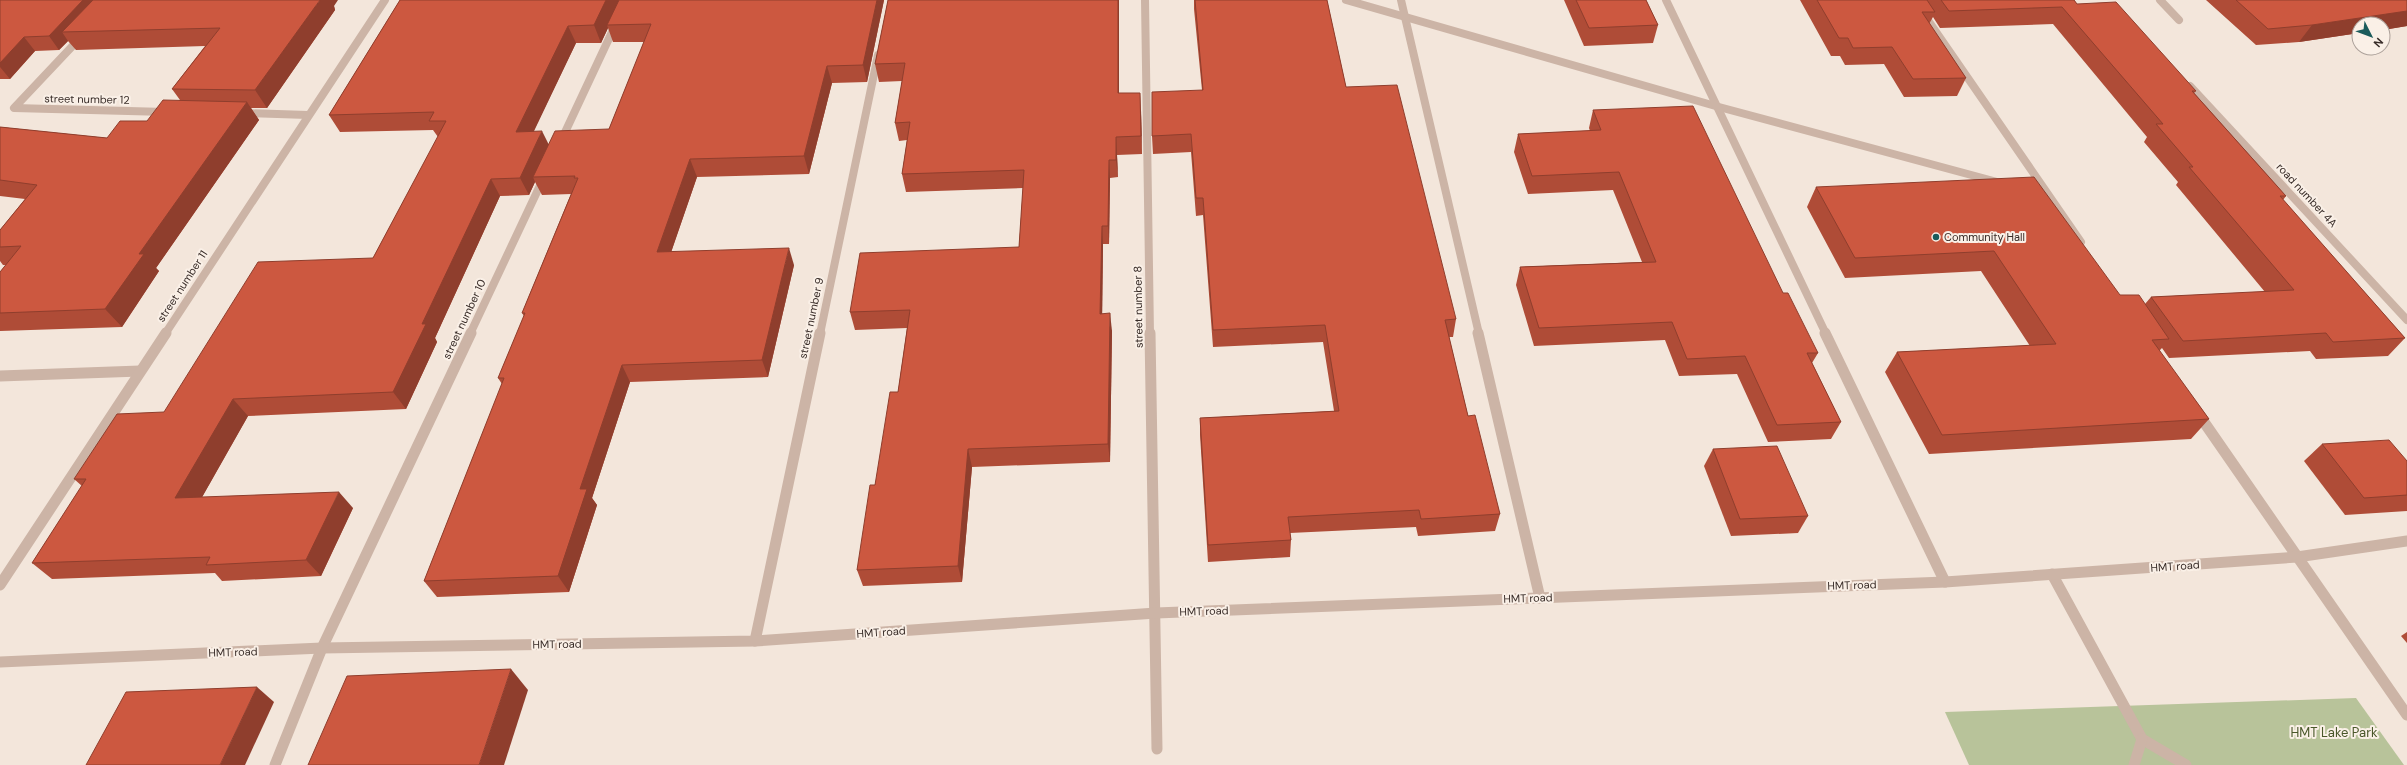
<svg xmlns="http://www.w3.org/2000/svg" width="2407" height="765" font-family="'DM Sans',sans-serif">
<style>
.green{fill:#b8c39a}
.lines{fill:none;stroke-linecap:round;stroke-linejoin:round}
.street-far1{stroke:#ccb4a6;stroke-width:8}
.street{stroke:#ccb4a6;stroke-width:11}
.wall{fill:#af4c37;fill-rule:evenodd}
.shaded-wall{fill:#8f3e2d}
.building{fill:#cc5840;stroke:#8f3e2d}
.poi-dot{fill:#1b5b5b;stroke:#faf0e7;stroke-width:1.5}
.labels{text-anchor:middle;stroke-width:4;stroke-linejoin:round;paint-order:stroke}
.street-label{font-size:11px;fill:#372b27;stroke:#faf0e7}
.poi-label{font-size:11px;fill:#372b27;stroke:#faf0e7;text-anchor:start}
.near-park-label{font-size:13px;fill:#49572a;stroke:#faf0e7}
</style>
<rect width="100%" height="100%" fill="#f3e6db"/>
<path class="green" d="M2356,698L2404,765H1969L1945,712Z"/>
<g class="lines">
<g class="street-far1">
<path d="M1145,0L1150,334"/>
<path d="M1346,0L1719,107L2001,183"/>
<path d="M1401,0L1479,334"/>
<path d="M1666,0L1826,334"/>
<path d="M1914,0L2081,242"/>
<path d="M2160,0L2179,20"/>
<path d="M81,37L14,108L166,112"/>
<path d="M2190,86L2407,320"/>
<path d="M242,113L308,115"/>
<path d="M560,143L627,0"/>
<path d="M165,334L385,0"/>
<path d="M470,334L544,177"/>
<path d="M820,334L878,55"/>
</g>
<g class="street">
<path d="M1150,333L1157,749"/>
<path d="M1478,333L1540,598"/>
<path d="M1825,333L1945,582"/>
<path d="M0,376L140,371"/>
<path d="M2197,412L2407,715"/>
<path d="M2052,574L2142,739L2186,765"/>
<path d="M0,585L166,333"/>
<path d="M755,641L820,333"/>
<path d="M0,662L322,648L755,641L1156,613L1945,582L2297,557L2407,541"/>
<path d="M275,765L322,648L471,333"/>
<path d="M2134,765L2142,739"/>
</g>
</g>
<g class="wall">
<path d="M0,0L334,6L335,10L267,108H251L259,120L156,268L159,271L122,327L0,331V272L6,265H3L0,261V230L25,199L0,196V127L107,138L147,121L180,100L172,89L205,46L76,50L68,41L59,50L35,51L10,79H0Z"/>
<path d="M400,0H884L867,82L832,83L809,174L697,177L671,252L794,265L768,377L630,382L592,498L597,505L569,592L437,597L424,581L502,384L498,378L524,316L522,313L571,194L542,195L535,182L529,195L500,196L435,338L437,342L406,409L248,416L202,497L353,508L321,576L222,581L215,573L52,579L32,563L82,486L74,479L373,258L438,137L433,130L340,132L329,115ZM608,28L613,42H644L609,129L549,145L533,132L576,43H601Z"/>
<path d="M888,0H1119V93L1141,110L1142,154L1117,155L1118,177L1110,178L1109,244H1103L1102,313L1112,331L1110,462L972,467L962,582L863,586L857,570L875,485L898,392L907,328L855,330L850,312L1019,247L1023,188L906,192L902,174L907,140L899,141L895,123L902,81L879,82L875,64Z"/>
<path d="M1194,0H1327L1346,87L1456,319L1453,337H1449L1468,416L1500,514L1495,531L1418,536L1416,527L1290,533L1291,540L1290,557L1208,562L1200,435V418L1334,411L1323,342L1213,347L1203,215L1196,216L1191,152L1153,154L1152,136L1202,90L1194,9Z"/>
<path d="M1564,0H1646L1658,25L1653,43L1584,46Z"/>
<path d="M1800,0H2074L2077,4L2196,91L2194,93L2286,196L2283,200L2405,338L2388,356L2316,359L2310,351L2169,358L2162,348L2159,351L2209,419L2191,439L1929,454L1885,372L1897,352L2030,346L1981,271L1845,278L1807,207L1816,187L2145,304L2151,297L2265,292L2176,185L2178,182L2144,142L2147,137L2053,24L1940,28L1933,17L1929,24L1966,78L1957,96L1904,97L1884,64L1845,65L1840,56H1831Z"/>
<path d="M2206,0H2407V26L2383,30V24H2359V33L2299,42L2256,45Z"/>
<path d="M1593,110L1783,293L1818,353L1812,363L1841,422L1831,439L1768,442L1737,374L1679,376L1665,340L1534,346L1516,285L1520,267L1642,262L1613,190L1528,194L1514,152L1518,134L1590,131L1589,128Z"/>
<path d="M2322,444L2407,461V511L2345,515L2304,461Z"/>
<path d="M1713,449L1808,516L1798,533L1731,536L1704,466Z"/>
<path d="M2407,632V643L2401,636Z"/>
</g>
<g class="shaded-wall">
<path d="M83,0H106L62,32L68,41L59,50L49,36Z"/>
<path d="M320,0H338L334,6L335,10L267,108L255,90Z"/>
<path d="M606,0H621L607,25L608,28L601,43L594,25Z"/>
<path d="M877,0H884L867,82L863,65Z"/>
<path d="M1118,0H1119V111L1118,93Z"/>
<path d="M2407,11V26L2383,30V24H2359V33L2299,42L2312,25Z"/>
<path d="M568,26L576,43L525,150L516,132Z"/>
<path d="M24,37L35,51L10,79L0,67V63Z"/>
<path d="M827,66L832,83L809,174L804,156Z"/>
<path d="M1140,93L1141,110L1142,154L1141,136Z"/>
<path d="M247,102L259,120L156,268L159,271L122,327L105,309L139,254Z"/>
<path d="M542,131L551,149L533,177L535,182L529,195L520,178Z"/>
<path d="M1116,137L1117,155L1118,177L1116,160Z"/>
<path d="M690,159L697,177L665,270L657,252Z"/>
<path d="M1109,160L1110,178L1109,244L1108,226Z"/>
<path d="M491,179L500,196L435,338L437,342L406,409L393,392L422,324Z"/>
<path d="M1102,226L1103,244L1102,331L1100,314Z"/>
<path d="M789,248L794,265L768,377L762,360Z"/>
<path d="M1110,313L1112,331L1110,462L1108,444Z"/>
<path d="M622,365L630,382L592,498L597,505L569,592L558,576L580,489Z"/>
<path d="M233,399L248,416L192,515L175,498Z"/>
<path d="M968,449L972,467L962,582L958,566Z"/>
<path d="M339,492L353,508L321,576L306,560Z"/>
<path d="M511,669L528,690L504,765H479Z"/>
<path d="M257,687L274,702L245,765H220Z"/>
</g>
<g class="building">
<path d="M0,0H83L49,36L24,37L0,63Z"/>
<path d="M93,0H320L255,90L172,89L220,28L62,32Z"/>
<path d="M400,0H606L594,25L568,26L516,132L542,131L520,178L491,179L422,324H426L393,392L233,399L175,498L339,492L306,560L206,565L210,557L32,563L86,479H74L117,414L164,412L258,262L373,258L446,121H429L434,112L329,115Z"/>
<path d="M619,0H877L863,65L827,66L804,156L690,159L657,252L789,248L762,360L622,365L580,489H587L558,576L424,581L504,378H498L525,313H522L578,178H574L575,176L533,177L555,131L609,129L651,24L607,25Z"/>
<path d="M888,0H1118V93H1140L1141,136L1116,137V160H1109L1108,226H1102L1100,314L1110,313L1108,444L968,449L958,566L857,570L870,485H875L890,392H898L910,310L850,312L860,253L1019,247L1024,170L902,174L910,122L895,123L905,63L875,64Z"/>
<path d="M1195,0H1327L1346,87L1397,85L1456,319L1445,320L1468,416L1475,415L1500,514L1421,519L1419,510L1288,517L1291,540L1208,545L1200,418L1339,411L1325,325L1213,330L1203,198H1196L1191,134L1152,136V92L1203,90Z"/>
<path d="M1576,0H1646L1658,25L1589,28Z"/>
<path d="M1817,0H1927L1935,12H1922L1966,78L1913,79L1892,47L1853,48L1848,38H1839Z"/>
<path d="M1941,0H2074L2077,4L2116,2L2196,91H2192L2286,196H2280L2405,338L2333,342L2326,333L2183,341L2151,297L2294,290L2189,167H2193L2156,124H2163L2062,7L1949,11Z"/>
<path d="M2236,0H2407V11L2312,25L2268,29Z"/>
<path d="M163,100L247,102L139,254H144L105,309L0,313V272L21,246L0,247V230L37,185L0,180V127L107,138L120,121H147Z"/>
<path d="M1693,106L1783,293H1788L1818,353H1807L1841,422L1777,425L1745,356L1687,359L1672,322L1539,328L1520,267L1656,262L1619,172L1532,176L1518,134L1601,130L1593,110Z"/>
<path d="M2034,177L2120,295H2139L2169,339L2152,340L2209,419L1942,435L1897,352L2056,344L1994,251L1855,258L1816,187Z"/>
<path d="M2389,440L2407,461V495L2364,498L2322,444Z"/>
<path d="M1777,446L1808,516L1740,519L1713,449Z"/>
<path d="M511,669L479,765H308L347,676Z"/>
<path d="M257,687L220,765H86L126,692Z"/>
</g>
<circle class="poi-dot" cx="1936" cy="237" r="4"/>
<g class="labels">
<g class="street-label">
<text transform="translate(87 99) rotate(1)" y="4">street number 12</text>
<text transform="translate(2307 195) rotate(47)" y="4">road number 4A</text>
<text transform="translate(182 286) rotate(-57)" y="4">street number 11</text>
<text transform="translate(1138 307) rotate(-91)" y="4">street number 8</text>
<text transform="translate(811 318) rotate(-78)" y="4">street number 9</text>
<text transform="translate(464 319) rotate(-65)" y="4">street number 10</text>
<text transform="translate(2175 566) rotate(-4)" y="4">HMT road</text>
<text transform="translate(1852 585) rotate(-2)" y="4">HMT road</text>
<text transform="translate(1528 598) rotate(-2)" y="4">HMT road</text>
<text transform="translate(1204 611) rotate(-2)" y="4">HMT road</text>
<text transform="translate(881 632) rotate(-4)" y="4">HMT road</text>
<text transform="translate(557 644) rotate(-1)" y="4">HMT road</text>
<text transform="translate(233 652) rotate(-2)" y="4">HMT road</text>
</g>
<g class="poi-label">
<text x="1944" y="241">Community Hall</text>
</g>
<g class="near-park-label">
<text x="2334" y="737">HMT Lake Park</text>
</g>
</g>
<g transform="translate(2371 36) rotate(132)"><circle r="19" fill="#faf0e7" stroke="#aca19a"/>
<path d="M0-3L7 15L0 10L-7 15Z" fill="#1b5b5b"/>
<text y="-6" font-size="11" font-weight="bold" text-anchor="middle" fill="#372b27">N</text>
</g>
</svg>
